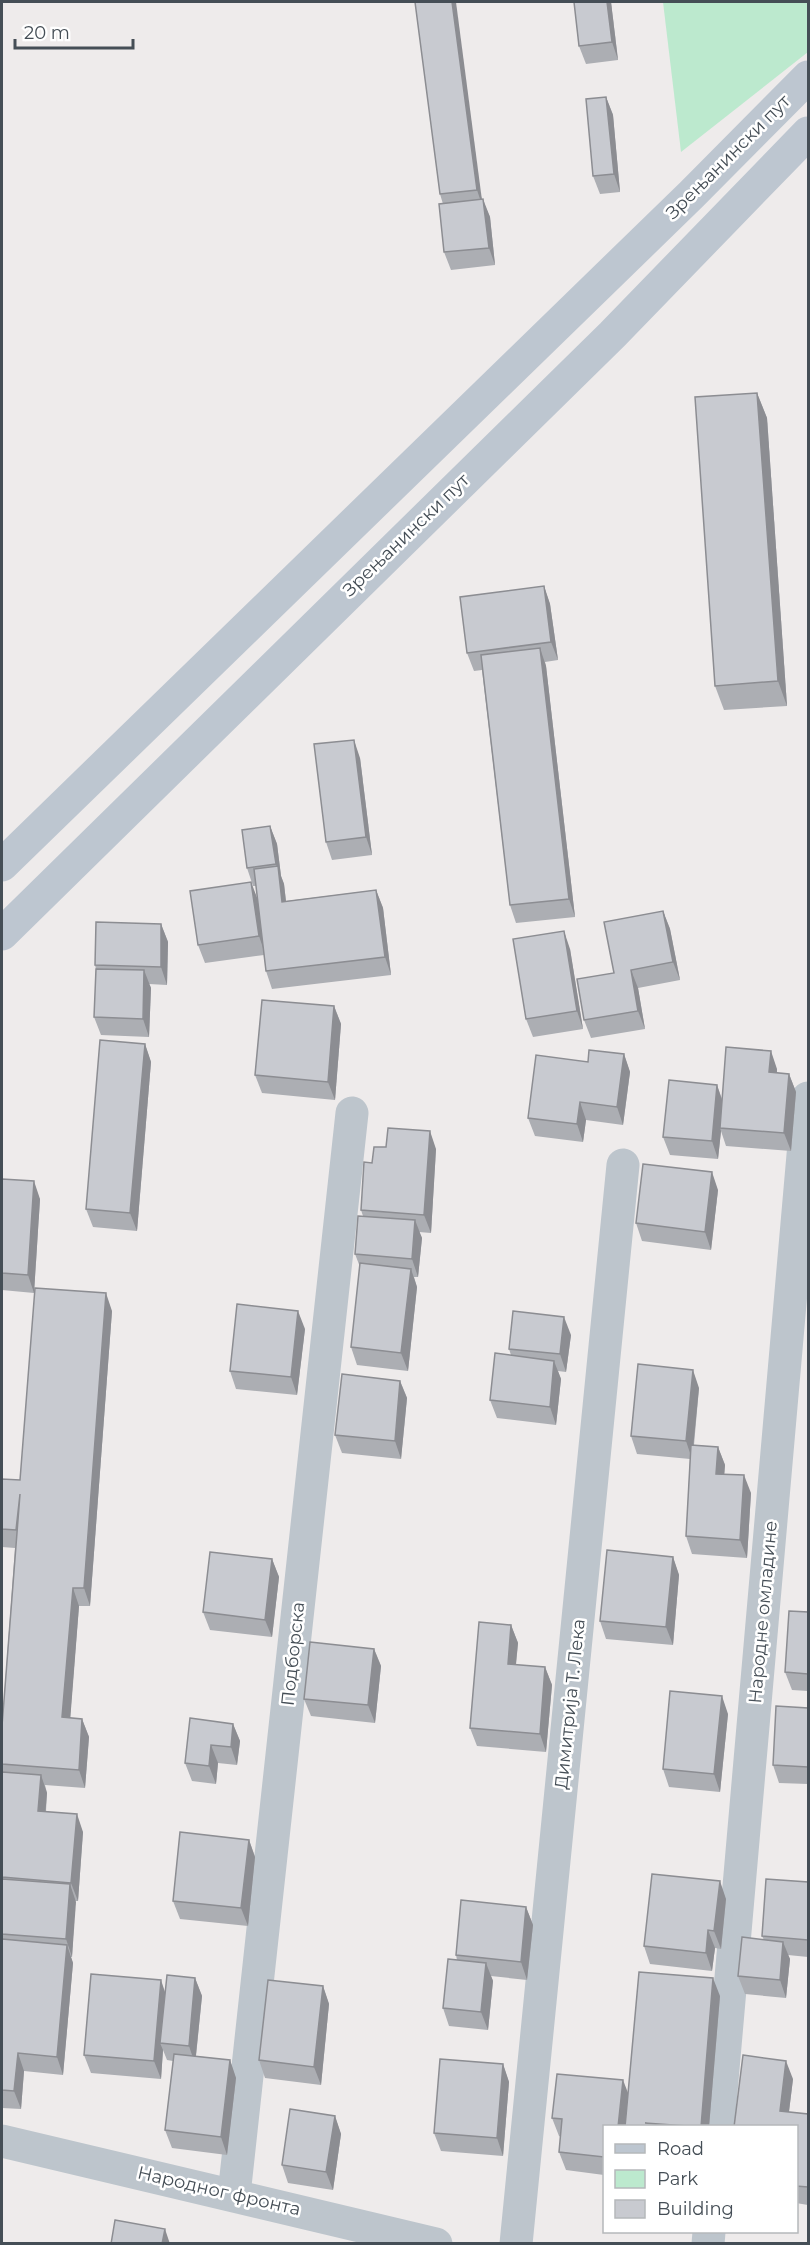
<svg xmlns="http://www.w3.org/2000/svg" width="810" height="2245" font-family="Montserrat,sans-serif">
<style>
.green{fill:#bce9ce}
.lines{fill:none;stroke-linecap:round;stroke-linejoin:round}
.minor{stroke:#bdc5cc;stroke-width:33}
.secondary{stroke:#bdc6d0;stroke-width:33}
.wall{fill:#acaeb3}
.shaded-wall{fill:#8c8d92}
.building{fill:#c8cad0;stroke:#8c8d92;stroke-width:1.5}
.labels{text-anchor:middle;stroke-width:5;stroke-linejoin:round;paint-order:stroke}
.street-label{font-size:18px;fill:#454e56;stroke:#fff}
</style>
<rect width="100%" height="100%" fill="#eeebeb"/>
<path class="green" d="M663,2H808V52L681,152Z"/>
<g class="lines">
<g class="minor">
<path d="M718,2126L808,1098"/>
<path d="M2,2141L436,2244"/>
<path d="M234,2195L352,1113"/>
<path d="M516,2244L623,1165"/>
<path d="M708,2244L709,2232"/>
</g>
<g class="secondary">
<path d="M2,865L692,194L808,77"/>
<path d="M2,934L612,335L808,133"/>
</g>
</g>
<g class="wall">
<path d="M415,2L482,199L490,217L495,265L451,270L444,252L443,204L440,194Z"/>
<path d="M574,2H611L618,60L586,64L579,46Z"/>
<path d="M606,97L613,115L620,192L600,194L593,176Z"/>
<path d="M757,393L767,418L787,706L724,710L715,686Z"/>
<path d="M544,586L550,604L558,660L545,662L546,666L575,917L516,923L510,905L482,670L474,671L467,653Z"/>
<path d="M360,758L372,855L332,860L326,842Z"/>
<path d="M270,826L277,844L281,876L284,884L286,901L376,890L383,908L391,975L272,989L266,971L264,955L205,963L198,945L257,898L256,886H253L247,868Z"/>
<path d="M663,911L670,929L680,980L638,988L645,1029L591,1038L584,1020L614,973Z"/>
<path d="M161,924L168,942L167,985L149,984L151,988L149,1037L101,1035L94,1017L96,969L95,965Z"/>
<path d="M570,949L583,1029L533,1037L526,1019Z"/>
<path d="M334,1006L341,1024L335,1100L262,1093L255,1075Z"/>
<path d="M145,1044L151,1062L137,1231L93,1227L86,1209Z"/>
<path d="M624,1054L630,1072L623,1125L586,1120L583,1142L535,1136L528,1118L588,1062Z"/>
<path d="M777,1069V1073L789,1074L796,1092L791,1151L726,1146L721,1131L718,1159L670,1155L663,1137L717,1085L722,1099Z"/>
<path d="M436,1149L431,1233L419,1232L422,1238L418,1277H414L417,1287L408,1371L357,1365L351,1347L360,1267L355,1254L363,1216L361,1210L372,1163Z"/>
<path d="M2,1179L40,1199L34,1293L2,1290Z"/>
<path d="M718,1190L711,1250L642,1241L636,1223Z"/>
<path d="M112,1311L90,1606H79L70,1718L82,1719L89,1737L85,1788L45,1785L47,1793L46,1811L83,1832L78,1901H75L72,1957H71L73,1963L63,2075L24,2071L21,2109L2,2108V1726L15,1548L2,1547V1479L20,1480Z"/>
<path d="M305,1329L297,1395L236,1389L230,1371Z"/>
<path d="M571,1335L566,1372L558,1371L561,1379L556,1425L497,1418L490,1400L511,1355L509,1349Z"/>
<path d="M400,1381L407,1398L401,1459L342,1453L335,1435Z"/>
<path d="M699,1388L694,1445L718,1447L725,1465L724,1474L751,1493L747,1558L692,1554L686,1536L690,1459L637,1454L631,1436Z"/>
<path d="M673,1557L679,1575L673,1645L606,1639L600,1621Z"/>
<path d="M272,1559L279,1577L272,1637L210,1630L203,1612Z"/>
<path d="M808,1612V1691L792,1690L785,1672Z"/>
<path d="M511,1625L518,1643L516,1665L545,1667L552,1685L546,1752L477,1746L470,1728Z"/>
<path d="M374,1649L381,1666L375,1723L311,1716L304,1699Z"/>
<path d="M808,1708V1784L779,1783L773,1765Z"/>
<path d="M728,1714L720,1792L669,1787L663,1769Z"/>
<path d="M233,1724L240,1741L237,1765L218,1763L216,1784L192,1781L185,1763Z"/>
<path d="M249,1840L255,1857L248,1926L180,1919L173,1901Z"/>
<path d="M808,1882V1957L788,1955L790,1959L786,1998L745,1994L738,1976L764,1940L762,1936Z"/>
<path d="M726,1899L721,1949L715,1948L712,1971L650,1964L644,1946Z"/>
<path d="M526,1907L533,1925L527,1980L491,1976L493,1981L488,2030L449,2026L443,2008L457,1960L456,1955Z"/>
<path d="M195,1978L202,1996L196,2056L230,2060L236,2078L227,2155L172,2148L165,2130L173,2061L167,2060L163,2050L161,2079L91,2073L84,2055L165,1993Z"/>
<path d="M323,1986L329,2004L321,2085L265,2078L259,2060Z"/>
<path d="M720,1996L709,2127H604V2175L566,2170L559,2152L561,2137L559,2136L552,2118L628,2093Z"/>
<path d="M503,2064L509,2082L503,2156L441,2151L434,2133Z"/>
<path d="M793,2079L789,2112L808,2114V2205L796,2203V2127H734Z"/>
<path d="M335,2116L341,2134L333,2190L288,2183L282,2165Z"/>
</g>
<g class="shaded-wall">
<path d="M452,2H456L483,208L477,190Z"/>
<path d="M607,2H611L618,60L612,42Z"/>
<path d="M606,97L613,115L620,192L614,174Z"/>
<path d="M483,199L490,217L495,265L489,248Z"/>
<path d="M757,393L767,418L787,706L778,681Z"/>
<path d="M544,586L550,604L558,660L551,642Z"/>
<path d="M540,648L546,666L575,917L569,899Z"/>
<path d="M354,740L360,758L372,855L366,837Z"/>
<path d="M270,826L277,844L281,876L284,884L288,920L282,902L278,872L276,864Z"/>
<path d="M251,882L258,900L265,954L259,936Z"/>
<path d="M376,890L383,908L391,975L385,957Z"/>
<path d="M663,911L670,929L680,980L673,962Z"/>
<path d="M161,924L168,942L167,985L161,967Z"/>
<path d="M564,931L570,949L583,1029L577,1011Z"/>
<path d="M144,970L151,988L149,1037L143,1019Z"/>
<path d="M631,970L638,988L645,1029L638,1011Z"/>
<path d="M334,1006L341,1024L335,1100L328,1082Z"/>
<path d="M145,1044L151,1062L137,1231L130,1213Z"/>
<path d="M771,1051L777,1069L776,1090L769,1072Z"/>
<path d="M624,1054L630,1072L623,1125L617,1107Z"/>
<path d="M789,1074L796,1092L791,1151L784,1133Z"/>
<path d="M717,1085L723,1103L720,1128L721,1131L718,1159L712,1141Z"/>
<path d="M580,1102L586,1120L583,1142L577,1124Z"/>
<path d="M430,1131L436,1149L431,1233L424,1215Z"/>
<path d="M712,1172L718,1190L711,1250L705,1232Z"/>
<path d="M34,1181L40,1199L34,1293L28,1275Z"/>
<path d="M415,1220L422,1238L418,1277L412,1259Z"/>
<path d="M411,1269L417,1287L408,1371L401,1353Z"/>
<path d="M106,1293L112,1311L90,1606L84,1588Z"/>
<path d="M298,1311L305,1329L297,1395L291,1377Z"/>
<path d="M564,1317L571,1335L566,1372L560,1354Z"/>
<path d="M554,1361L561,1379L556,1425L550,1407Z"/>
<path d="M693,1370L699,1388L692,1459L686,1441Z"/>
<path d="M400,1381L407,1398L401,1459L395,1441Z"/>
<path d="M718,1447L725,1465L723,1492L716,1474Z"/>
<path d="M744,1475L751,1493L747,1558L740,1540Z"/>
<path d="M673,1557L679,1575L673,1645L666,1627Z"/>
<path d="M272,1559L279,1577L272,1637L265,1620Z"/>
<path d="M73,1588L79,1606L69,1735L62,1717Z"/>
<path d="M511,1625L518,1643L514,1682L508,1664Z"/>
<path d="M374,1649L381,1666L375,1723L368,1705Z"/>
<path d="M545,1667L552,1685L546,1752L540,1734Z"/>
<path d="M722,1696L728,1714L720,1792L714,1774Z"/>
<path d="M82,1719L89,1737L85,1788L79,1770Z"/>
<path d="M233,1724L240,1741L237,1765L231,1747Z"/>
<path d="M211,1745L218,1763L216,1784L209,1766Z"/>
<path d="M41,1775L47,1793L44,1829L38,1811Z"/>
<path d="M77,1814L83,1832L78,1901L71,1883Z"/>
<path d="M249,1840L255,1857L248,1926L241,1908Z"/>
<path d="M720,1881L726,1899L721,1949L714,1931Z"/>
<path d="M70,1884L76,1902L72,1957L66,1939Z"/>
<path d="M526,1907L533,1925L527,1980L521,1962Z"/>
<path d="M708,1930L715,1948L712,1971L706,1953Z"/>
<path d="M783,1942L790,1959L786,1998L780,1980Z"/>
<path d="M67,1945L73,1963L63,2075L57,2057Z"/>
<path d="M486,1963L493,1981L488,2030L481,2012Z"/>
<path d="M195,1978L202,1996L195,2064L189,2046Z"/>
<path d="M713,1978L720,1996L709,2127H701Z"/>
<path d="M161,1980L167,1998L160,2043L163,2050L161,2079L154,2061Z"/>
<path d="M323,1986L329,2004L321,2085L314,2067Z"/>
<path d="M18,2053L24,2071L21,2109L14,2091Z"/>
<path d="M230,2060L236,2078L227,2155L221,2137Z"/>
<path d="M786,2061L793,2079L787,2127L780,2111Z"/>
<path d="M503,2064L509,2082L503,2156L497,2138Z"/>
<path d="M623,2080L630,2098L627,2127H618Z"/>
<path d="M335,2116L341,2134L333,2190L326,2172Z"/>
<path d="M165,2229L170,2244H162Z"/>
</g>
<g class="building">
<path d="M415,2H452L477,190L440,194Z"/>
<path d="M574,2H607L612,42L579,46Z"/>
<path d="M606,97L614,174L593,176L586,99Z"/>
<path d="M483,199L489,248L444,252L439,204Z"/>
<path d="M757,393L778,681L715,686L695,397Z"/>
<path d="M544,586L551,642L467,653L460,597Z"/>
<path d="M540,648L569,899L510,905L481,655Z"/>
<path d="M354,740L366,837L326,842L314,744Z"/>
<path d="M270,826L276,864L247,868L242,830Z"/>
<path d="M278,866L282,902L376,890L385,957L266,971L254,869Z"/>
<path d="M251,882L259,936L198,945L190,891Z"/>
<path d="M663,911L673,962L631,970L638,1011L584,1020L577,979L614,973L604,922Z"/>
<path d="M96,922L161,924V967L95,965Z"/>
<path d="M564,931L577,1011L526,1019L513,939Z"/>
<path d="M96,969L144,970L143,1019L94,1017Z"/>
<path d="M262,1000L334,1006L328,1082L255,1075Z"/>
<path d="M100,1040L145,1044L130,1213L86,1209Z"/>
<path d="M726,1047L771,1051L769,1072L789,1074L784,1133L720,1128Z"/>
<path d="M589,1050L624,1054L617,1107L580,1102L577,1124L528,1118L536,1055L588,1062Z"/>
<path d="M669,1080L717,1085L712,1141L663,1137Z"/>
<path d="M388,1128L430,1131L424,1215L361,1210L364,1162L372,1163L374,1147H386Z"/>
<path d="M643,1164L712,1172L705,1232L636,1223Z"/>
<path d="M2,1179L34,1181L28,1275L2,1273Z"/>
<path d="M358,1216L415,1220L412,1259L355,1254Z"/>
<path d="M360,1263L411,1269L401,1353L351,1347Z"/>
<path d="M35,1288L106,1293L84,1588H73L62,1717L82,1719L79,1770L2,1764V1726L20,1494L16,1530L2,1529V1479L20,1480Z"/>
<path d="M237,1304L298,1311L291,1377L230,1371Z"/>
<path d="M513,1311L564,1317L560,1354L509,1349Z"/>
<path d="M495,1353L554,1361L550,1407L490,1400Z"/>
<path d="M638,1364L693,1370L686,1441L631,1436Z"/>
<path d="M342,1374L400,1381L395,1441L335,1435Z"/>
<path d="M691,1445L718,1447L716,1474L744,1475L740,1540L686,1536Z"/>
<path d="M607,1550L673,1557L666,1627L600,1621Z"/>
<path d="M210,1552L272,1559L265,1620L203,1612Z"/>
<path d="M789,1611L808,1612V1674L785,1672Z"/>
<path d="M479,1622L511,1625L508,1664L545,1667L540,1734L470,1728Z"/>
<path d="M310,1642L374,1649L368,1705L304,1699Z"/>
<path d="M670,1691L722,1696L714,1774L663,1769Z"/>
<path d="M776,1706L808,1708V1767L773,1765Z"/>
<path d="M190,1718L233,1724L231,1747L211,1745L209,1766L185,1763Z"/>
<path d="M2,1772L41,1775L38,1811L77,1814L71,1883L2,1877Z"/>
<path d="M180,1832L249,1840L241,1908L173,1901Z"/>
<path d="M652,1874L720,1881L714,1931L708,1930L706,1953L644,1946Z"/>
<path d="M2,1879L70,1884L66,1939L2,1934Z"/>
<path d="M766,1879L808,1882V1940L762,1936Z"/>
<path d="M461,1900L526,1907L521,1962L456,1955Z"/>
<path d="M742,1937L783,1942L780,1980L738,1976Z"/>
<path d="M2,1939L67,1945L57,2057L18,2053L14,2091L2,2090Z"/>
<path d="M448,1959L486,1963L481,2012L443,2008Z"/>
<path d="M639,1972L713,1978L701,2127L645,2123L680,2127H625Z"/>
<path d="M91,1974L161,1980L154,2061L84,2055Z"/>
<path d="M167,1975L195,1978L189,2046L160,2043Z"/>
<path d="M268,1980L323,1986L314,2067L259,2060Z"/>
<path d="M174,2054L230,2060L221,2137L165,2130Z"/>
<path d="M743,2055L786,2061L780,2111L808,2114V2187L796,2186V2127H734Z"/>
<path d="M440,2059L503,2064L497,2138L434,2133Z"/>
<path d="M557,2074L623,2080L618,2127H604V2157L559,2152L562,2119L552,2118Z"/>
<path d="M290,2109L335,2116L326,2172L282,2165Z"/>
<path d="M115,2220L165,2229L162,2244H111Z"/>
</g>
<g class="labels">
<g class="street-label">
<text transform="translate(728 157) rotate(-45)" y="6">Зрењанински пут</text>
<text transform="translate(406 535) rotate(-44)" y="6">Зрењанински пут</text>
<text transform="translate(763 1612) rotate(-85)" y="6">Народне омладине</text>
<text transform="translate(293 1654) rotate(-84)" y="6">Подборска</text>
<text transform="translate(570 1704) rotate(-84)" y="6">Димитрија Т. Лека</text>
<text transform="translate(219 2191) rotate(13)" y="6">Народног фронта</text>
</g>
</g>
<rect width="810" height="2245" fill="none" stroke="#454e56" stroke-width="6"/>
<rect x="603" y="2125" width="195" height="108" fill="#ffffff" stroke="#b5b8bb" stroke-width="1.5"/>
<rect x="615" y="2144" width="30" height="9" fill="#bdc6d0" stroke="#b5b8bb" stroke-width="1.5"/>
<text x="657" y="2155" font-size="18" fill="#454e56">Road</text>
<rect x="615" y="2170" width="30" height="18" fill="#bce9ce" stroke="#b5b8bb" stroke-width="1.5"/>
<text x="657" y="2185" font-size="18" fill="#454e56">Park</text>
<rect x="615" y="2200" width="30" height="18" fill="#c8cad0" stroke="#b5b8bb" stroke-width="1.5"/>
<text x="657" y="2215" font-size="18" fill="#454e56">Building</text>
<path d="M15 39v9h118v-9" fill="none" stroke="#454e56" stroke-width="3"/>
<text x="24" y="39" font-size="18" fill="#454e56" stroke="#ffffff" stroke-width="4.5" paint-order="stroke">20 m</text>
</svg>
